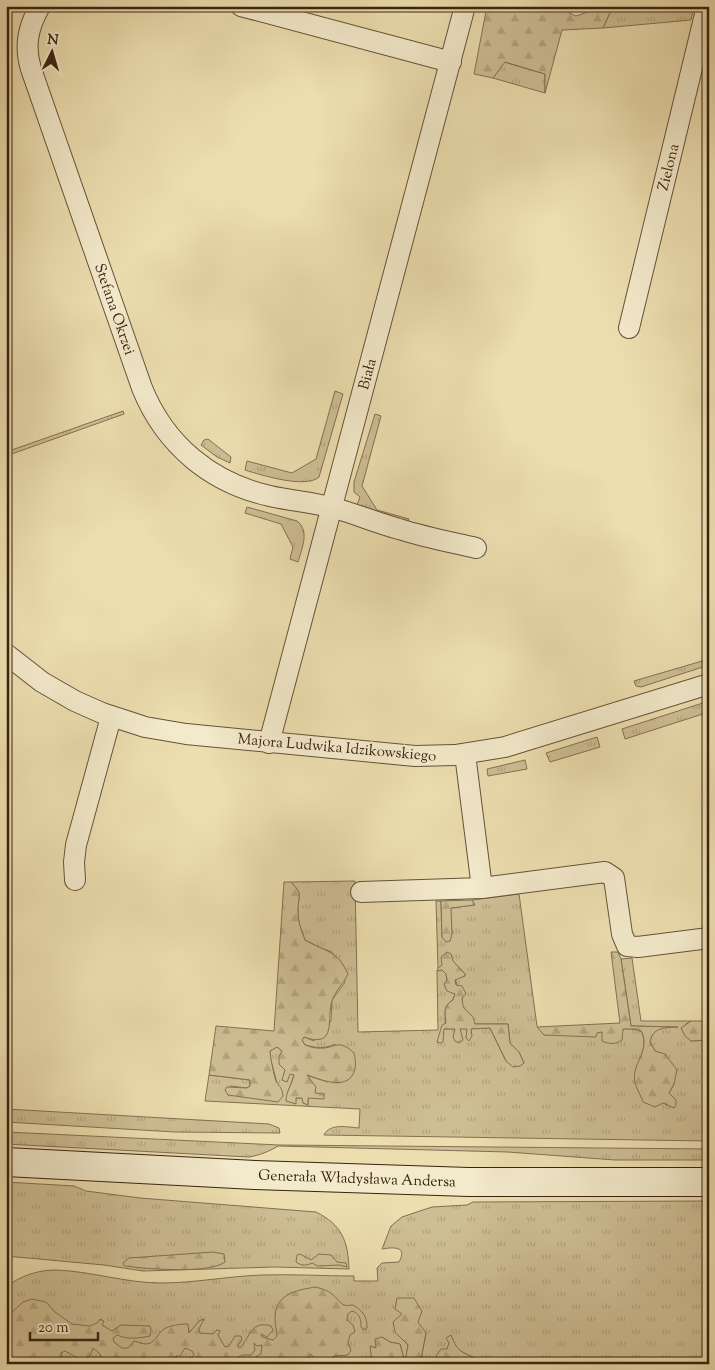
<svg xmlns="http://www.w3.org/2000/svg" width="715" height="1370" font-family="'Sorts Mill Goudy',serif">
<style>
.grass{fill:url(#grass-tufts);stroke:#847052}
.forest{fill:url(#forest-firs);stroke:#847052}
.lines{fill:none;stroke-linecap:round;stroke-linejoin:round}
.street-casing{stroke:#665238;stroke-width:22}
.secondary-casing{stroke:#3a2310;stroke-width:30}
.street{stroke:#f3eacb;stroke-width:20}
.secondary{stroke:#f3eacb;stroke-width:28}
.labels{text-anchor:middle;stroke-width:4;stroke-linejoin:round;paint-order:stroke}
.street-label{font-size:15px;fill:#3a2310;stroke:#f3eacb}
</style>
<defs>
<pattern id="grass-tufts" width="24" height="20" patternUnits="userSpaceOnUse" patternTransform="scale(1.25)"><rect width="24" height="20" fill="#cebe94"/><path d="M3 7l-1-3M5 7V3M7 7l1-3M15 17l-1-3M17 17v-4M19 17l1-3" fill="none" stroke="#b2a37f"/></pattern>
<pattern id="forest-firs" width="22" height="20" patternUnits="userSpaceOnUse" patternTransform="scale(1.25)"><rect width="22" height="20" fill="#cebe94"/><path d="M5 1l3.5 6h-7zM16 11l3.5 6h-7z" fill="#b2a37f"/></pattern>
</defs>
<rect width="100%" height="100%" fill="#ecdeaf"/>
<filter id="stains"><feTurbulence type="fractalNoise" baseFrequency=".004" numOctaves="4"/><feColorMatrix values="0 0 0 0 .2 0 0 0 0 .09 0 0 0 0 .02 0 0 0 .5 -.17"/></filter>
<radialGradient id="worn" r=".72"><stop offset=".6" stop-color="#630" stop-opacity="0"/><stop offset="1" stop-color="#630" stop-opacity=".3"/></radialGradient>
<g class="grass">
<path d="M613,6H694L691,20L603,28Z"/>
<path d="M504,62L545,74V93L493,78Z"/>
<path d="M335,391L343,394L319,477C306,489 261,475 245,470L247,461L292,473L316,459Z"/>
<path d="M123,411L124,414L6,456V452Z"/>
<path d="M375,414L381,416L362,486L377,510L409,519L407,524L357,505L360,497L354,492V482Z"/>
<path d="M208,439L231,457L230,463L217,457L201,445L204,440Z"/>
<path d="M247,507L297,521C310,531 302,548 298,562L290,559L293,547L281,524L245,513Z"/>
<path d="M709,659V665L641,687L636,686L634,681Z"/>
<path d="M709,701V712L625,739L622,729Z"/>
<path d="M597,737L600,747L550,762L546,753Z"/>
<path d="M525,760L527,769L488,776L487,769Z"/>
<path d="M355,881L358,1032L438,1030L437,971L442,970L446,974L447,980L455,994L453,1000C440,1007 448,1018 444,1029L490,1028L506,1061L524,1063L519,1052L510,1043L508,1024H475L462,1005V998L455,979L465,976V974L453,961L438,968L436,901H441L442,937L452,934L450,908L474,905L472,900L519,894L537,1026L544,1035C561,1034 579,1034 596,1033C611,1031 628,1025 642,1032C647,1046 642,1055 636,1068L669,1093L674,1084L650,1042C652,1030 658,1028 670,1027L631,1026L621,959L632,958L641,1021H691L686,1024L691,1041L709,1040V1141L324,1135C330,1123 347,1127 359,1128L360,1109L205,1101L209,1075L250,1080V1086L247,1088L230,1086L228,1095L277,1083L270,1057V1051L277,1047L282,1051C284,1061 283,1072 294,1074C292,1084 286,1092 287,1101L295,1103L296,1098H303V1103L308,1104V1097L315,1093L306,1075L328,1082L335,1044C325,1049 316,1048 305,1045L302,1040L304,1037L314,1041L331,1021L332,1000L345,982L332,952L321,948L305,940C301,930 297,919 298,908C299,893 302,894 291,882Z"/>
<path d="M6,1109L269,1124L279,1128L280,1133L175,1132L6,1122Z"/>
<path d="M6,1132L279,1145L709,1149V1160H615L508,1152L278,1146C268,1152 260,1155 249,1157L6,1144Z"/>
<path d="M6,1182L74,1186L86,1191L140,1198L316,1212C342,1225 348,1241 349,1269L274,1267L143,1271L104,1265L6,1256Z"/>
<path d="M709,1201V1364H475L473,1357C461,1353 459,1349 449,1343L447,1349L435,1364H420L426,1333L402,1314L395,1332L408,1345L405,1364L400,1344L390,1342L382,1337L376,1349L371,1346L373,1363L364,1359L362,1364H6V1287C20,1276 38,1270 55,1270C91,1271 125,1283 161,1283C195,1283 229,1276 263,1275C293,1274 324,1276 354,1276V1281H378L377,1268L382,1263L399,1262C408,1246 393,1247 382,1249L391,1226L402,1217L432,1207L467,1205L473,1202Z"/>
</g>
<g class="forest">
<path d="M487,6H554L576,16L606,6H613L603,28L562,30L545,93V74L505,62L493,78L474,74Z"/>
<path d="M284,882H291C302,894 299,893 298,908C297,919 301,930 305,940C326,952 337,950 348,974C344,983 335,991 332,1001C326,1018 338,1049 304,1037L302,1040L305,1045C309,1046 313,1048 317,1048C335,1050 337,1037 354,1053C355,1057 356,1064 355,1069C349,1092 322,1080 307,1075L316,1087L315,1093L324,1094V1099L308,1098V1105L303,1103L302,1098H296V1104L286,1101C286,1092 292,1084 294,1075L290,1074L287,1082L282,1080L285,1070L279,1064V1056L282,1051L277,1047L270,1051C270,1056 274,1076 276,1081C280,1088 282,1087 283,1096L278,1102L228,1095L225,1090L227,1087L247,1088L250,1086V1080L209,1075L216,1026L274,1031Z"/>
<path d="M472,900L475,905L451,908L452,934L450,941L446,942L442,937L441,901Z"/>
<path d="M447,952L451,954L453,961L465,974V976L455,980L456,985L462,986L466,994L462,998C463,1012 466,1008 472,1016C474,1018 474,1021 475,1024H508L510,1043L519,1052L524,1063L520,1066L513,1067L506,1061L490,1028L471,1029L472,1036L469,1041L466,1038L467,1029H460L463,1040L459,1043L455,1041L453,1037L455,1029H444L443,1042L441,1043L437,1042L442,1025L446,1023C445,1012 443,1006 453,1000L455,994L447,991L444,984L447,980L446,974L442,970L437,971L438,968L442,965L441,957Z"/>
<path d="M611,952H618L621,959L631,1026L678,1027C664,1028 653,1027 650,1042L655,1051L665,1054L677,1070L674,1084L669,1093L676,1100V1105L674,1108L663,1103L655,1107L643,1102C641,1096 637,1089 635,1083C631,1063 650,1053 642,1032L636,1029H623L622,1040C615,1045 609,1044 602,1041V1032L597,1033L596,1037L544,1035L537,1027L620,1023Z"/>
<path d="M691,1021H709V1040L691,1041L685,1036L681,1028Z"/>
<path d="M213,1252L224,1254L225,1262C209,1274 147,1269 125,1266L123,1264L124,1262L129,1258Z"/>
<path d="M300,1254L311,1260L319,1254L331,1255L337,1262L346,1263L347,1267L339,1265L318,1266L312,1263C306,1266 302,1266 296,1262L297,1255Z"/>
<path d="M316,1287C321,1289 328,1290 332,1294C342,1302 339,1307 353,1305C363,1311 367,1316 367,1328L364,1330L361,1327C361,1319 360,1314 352,1311L348,1314L347,1320L353,1325L355,1332L350,1335L348,1342L351,1350L348,1355L335,1356L323,1363L317,1361L311,1354L308,1364H290L289,1359H287L280,1364H265L263,1361V1364H255L257,1356L261,1354L262,1345L257,1346L254,1343L255,1350L251,1355H242L235,1359L208,1364H190L189,1360L194,1355L192,1351L185,1348L180,1356H176V1361L183,1362V1364H118L115,1359L109,1363L102,1359L100,1354L93,1348L90,1356L83,1361L65,1351L61,1353L62,1359L52,1364H6V1318L23,1302L32,1299L46,1302L55,1312L72,1324L90,1326L97,1323L100,1319L104,1321L102,1325L112,1331L121,1325L150,1326L151,1330L150,1336C139,1338 128,1340 117,1335L113,1338L114,1342L122,1348H128L134,1341C138,1342 142,1344 146,1344C155,1344 157,1334 164,1329C171,1325 180,1324 188,1324L189,1333L199,1321L204,1319L199,1329L200,1333L213,1334L217,1330L220,1331L218,1335L225,1347L229,1346L235,1336H241L242,1340L238,1345L239,1348L241,1347C250,1336 252,1320 271,1326L273,1330L267,1337L261,1334L262,1337L273,1340L277,1336C277,1331 275,1326 275,1320C274,1294 296,1290 316,1287Z"/>
<path d="M397,1298H414L422,1311L418,1322L426,1333L420,1364H362L364,1359L372,1363L370,1346L376,1348L375,1339L382,1337L390,1342L400,1344L405,1363L408,1345L395,1332L393,1322L402,1314L395,1309Z"/>
<path d="M451,1335C457,1349 458,1351 473,1357L475,1364H435L438,1360L436,1356L441,1349H447L449,1343L446,1338Z"/>
</g>
<g class="lines">
<defs>
<g id="street">
<path d="M40,6C28,27 24,46 31,69L142,388C165,445 211,483 270,496C291,501 313,502 334,508C356,514 377,523 399,529C424,537 450,542 476,548"/>
<path d="M241,6L451,62"/>
<path d="M629,328L707,6"/>
<path d="M6,654L42,682L75,701L102,713L145,727L186,734L415,756L455,755L505,747L709,684"/>
<path d="M269,743L465,6"/>
<path d="M75,880L74,862L76,845L111,717"/>
<path d="M482,888L605,872L614,878L622,934L627,946L638,947L709,938"/>
<path d="M361,892L482,888L465,754"/>
</g>
<path id="secondary" d="M6,1162L255,1175L469,1182H709"/>
</defs>
<use href="#street" class="street-casing"/>
<use href="#secondary" class="secondary-casing"/>
<use href="#street" class="street"/>
<use href="#secondary" class="secondary"/>
</g>
<g class="labels">
<g class="street-label">
<text transform="translate(668 167) rotate(-76)" y="5">Zielona</text>
<text transform="translate(115 309) rotate(71)" y="5">Stefana Okrzei</text>
<text transform="translate(367 374) rotate(-75)" y="5">Biała</text>
<text transform="translate(337 747) rotate(5)" y="5">Majora Ludwika Idzikowskiego</text>
<text transform="translate(357 1178) rotate(2)" y="5">Generała Władysława Andersa</text>
</g>
</g>
<rect width="715" height="1370" fill="none" stroke="#ecdeaf" stroke-width="25"/>
<rect x="8" y="8" width="700" height="1355" fill="none" stroke="#3a2310" stroke-width="2.5"/>
<rect x="12" y="12" width="690" height="1345" fill="none" stroke="#3a2310"/>
<g transform="translate(52 52) rotate(5)" stroke="#f3eacb" stroke-width="4" paint-order="stroke">
<path d="M0-4L9 19L0 12L-9 19Z" fill="#3a2310"/>
<text y="-8" font-size="14" font-weight="bold" text-anchor="middle" fill="#3a2310">N</text>
</g>
<path d="M30 1332v8h68v-8" fill="none" stroke="#3a2310" stroke-width="2.5"/>
<text x="38" y="1332" font-size="15" fill="#3a2310" stroke="#f3eacb" stroke-width="4" paint-order="stroke">20 m</text>
<rect width="100%" height="100%" filter="url(#stains)"/>
<rect width="100%" height="100%" fill="url(#worn)"/>
</svg>
